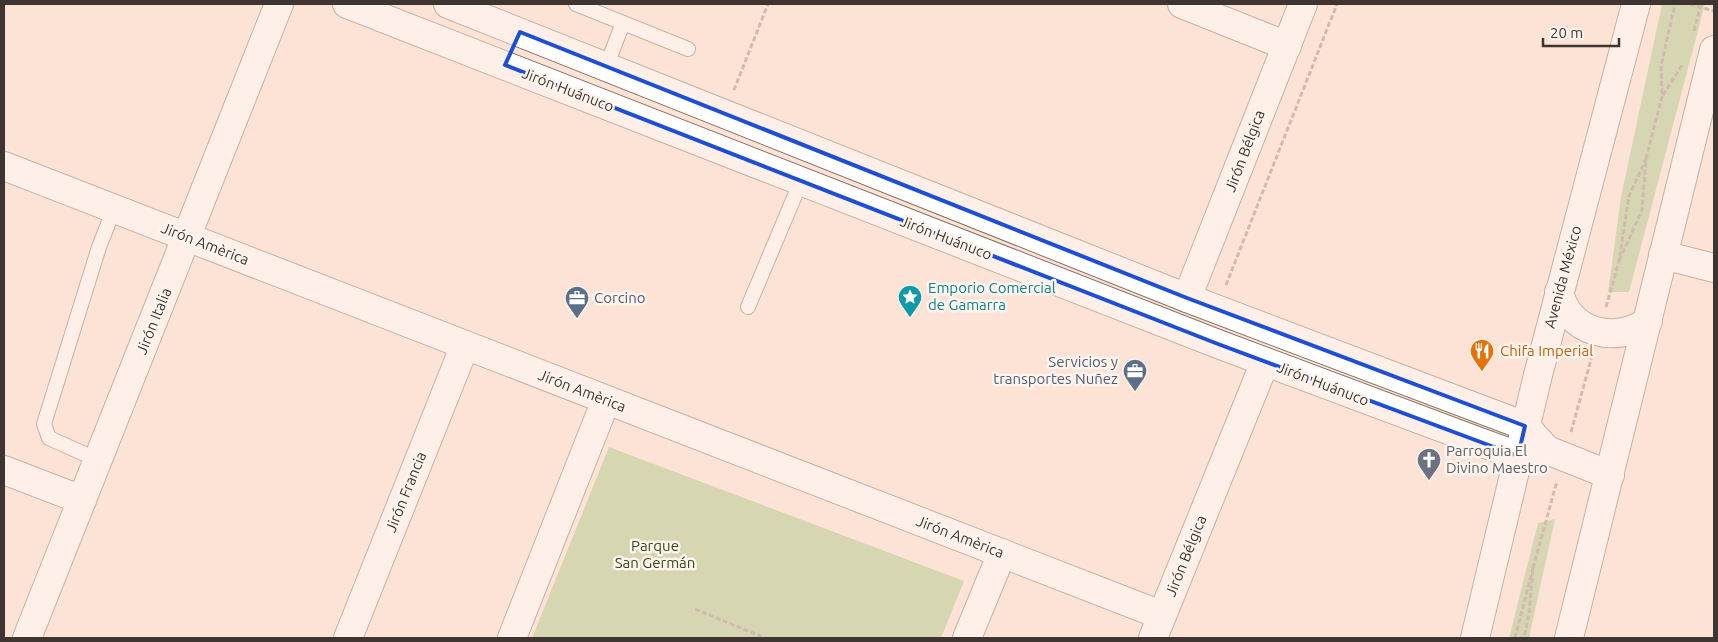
<svg xmlns="http://www.w3.org/2000/svg" width="1718" height="642" font-family="Ubuntu,sans-serif">
<style>
.green{fill:#a6c787}
.lines{fill:none;stroke-linecap:round;stroke-linejoin:round}
.lane-casing{stroke:#887265;stroke-width:16}
.street-casing{stroke:#887265;stroke-width:30}
.secondary-casing{stroke:#887265;stroke-width:30}
.primary-casing{stroke:#887265;stroke-width:30}
.path{stroke:#9a897f;stroke-width:3;stroke-dasharray:5 2.5;stroke-linecap:butt}
.lane{stroke:#fff;stroke-width:14}
.street{stroke:#fff;stroke-width:28}
.secondary{stroke:#fff;stroke-width:28}
.primary{stroke:#fff;stroke-width:28}
.marked{fill:none;stroke:#1d4ed8;stroke-width:4;stroke-linejoin:round}
.labels{text-anchor:middle;stroke-width:5;stroke-linejoin:round;paint-order:stroke}
.street-label{font-size:15px;fill:#3f3530;stroke:#fef4ee}
.culture-label{font-size:15px;fill:#0d838f;stroke:#fef4ee;text-anchor:start}
.service-label{font-size:15px;fill:#4e5e75;stroke:#fef4ee;text-anchor:start}
.food-label{font-size:15px;fill:#c56008;stroke:#fef4ee;text-anchor:start}
.worship-label{font-size:15px;fill:#5b616d;stroke:#fef4ee;text-anchor:start}
.park-label{font-size:15px;fill:#324a17;stroke:#fef4ee}
</style>
<rect width="100%" height="100%" fill="#fde3d5"/>
<g class="green">
<path d="M1662,4H1705L1629,292H1608L1621,197Z"/>
<path d="M609,447L964,581L941,638H532Z"/>
<path d="M1555,519L1529,638H1509L1538,523Z"/>
</g>
<g class="lines">
<defs>
<g id="lane">
<path d="M576,4L688,49"/>
<path d="M606,67L623,23"/>
<path d="M748,307L801,181"/>
<path d="M98,460L49,438L44,424L99,247L114,209"/>
</g>
<g id="street">
<path d="M1182,4L1287,46"/>
<path d="M4,166L1161,615"/>
<path d="M1663,255L1714,268"/>
<path d="M1187,298L1303,4"/>
<path d="M4,470L82,500"/>
<path d="M27,638L279,4"/>
<path d="M348,638L465,345"/>
<path d="M512,638L606,400"/>
<path d="M967,638L1002,553"/>
<path d="M1153,638L1265,362"/>
</g>
<g id="secondary">
<path d="M347,4L1218,344L1480,442L1518,456L1547,450"/>
<path d="M448,4L1187,298L1525,426L1547,450L1610,475"/>
</g>
<g id="primary">
<path d="M1559,292C1569,333 1616,345 1648,321"/>
<path d="M1475,638L1538,375L1636,4"/>
<path d="M1569,638L1714,50"/>
</g>
</defs>
<use href="#lane" class="lane-casing"/>
<use href="#street" class="street-casing"/>
<use href="#secondary" class="secondary-casing"/>
<use href="#primary" class="primary-casing"/>
<g class="path">
<path d="M1690,4L1714,11"/>
<path d="M1694,31L1701,4"/>
<path d="M734,90L768,4"/>
<path d="M1663,95L1682,65"/>
<path d="M1646,159L1662,96L1661,66L1675,4"/>
<path d="M1226,285L1337,4"/>
<path d="M1606,307L1619,261L1629,196L1646,159L1642,210L1619,261"/>
<path d="M1571,432L1592,356"/>
<path d="M1533,568L1557,481"/>
<path d="M695,609L765,638"/>
<path d="M1515,638L1533,568L1529,614L1524,638"/>
</g>
<use href="#lane" class="lane"/>
<use href="#street" class="street"/>
<use href="#secondary" class="secondary"/>
<use href="#primary" class="primary"/>
</g>
<path d="M0 0H1718V642H0ZM520,32L1187,298L1525,426L1518,456L1218,344L505,65Z" fill="#fde3d5" fill-opacity=".55" fill-rule="evenodd"/>
<path class="marked" d="M520,32L1187,298L1525,426L1518,456L1218,344L505,65Z"/>
<defs>
<symbol id="sight-pin" viewBox="-11 -11 22 30"><path d="M0 17L-7.5 6A9.5 9.5 0 1 1 7.5 6Z" fill="#0f9aa8" stroke="#fef4ee"/><path d="M0-6L1.8-2.2L6-1.7L2.9 1.2L3.7 5.4L0 3.3L-3.7 5.4L-2.9 1.2L-6-1.7L-1.8-2.2Z" fill="#fff"/></symbol>
<symbol id="office-pin" viewBox="-11 -11 22 30"><path d="M0 17L-7.5 6A9.5 9.5 0 1 1 7.5 6Z" fill="#5c6f8a" stroke="#fef4ee"/><path d="M-6-3h4V-5.5h4V-3h4V5H-6ZM-1-4.5V-3h2v-1.5ZM-6 0V1H6V0Z" fill="#fff"/></symbol>
<symbol id="restaurant-pin" viewBox="-11 -11 22 30"><path d="M0 17L-7.5 6A9.5 9.5 0 1 1 7.5 6Z" fill="#e8710a" stroke="#fef4ee"/><path d="M-5-6h1v4h1v-4h1v4h1v-4h1v5L-1.5 .5V6h-2V.5L-5-1ZM5-6V6H3V1.5H1.5Q1.5-4 5-6Z" fill="#fff"/></symbol>
<symbol id="church-pin" viewBox="-11 -11 22 30"><path d="M0 17L-7.5 6A9.5 9.5 0 1 1 7.5 6Z" fill="#6b7280" stroke="#fef4ee"/><path d="M-1.2-6h2.4v3.5h3.3v2.4h-3.3V6h-2.4V-.1h-3.3v-2.4h3.3Z" fill="#fff"/></symbol>
</defs>
<g fill-rule="evenodd">
<use href="#sight-pin" x="896" y="283" width="28" height="38"/>
<use href="#office-pin" x="563" y="284" width="28" height="38"/>
<use href="#restaurant-pin" x="1468" y="337" width="28" height="38"/>
<use href="#office-pin" x="1121" y="357" width="28" height="38"/>
<use href="#church-pin" x="1415" y="446" width="28" height="38"/>
</g>
<g class="labels">
<g class="street-label">
<text transform="translate(568 90) rotate(21)" y="5">Jirón Huánuco</text>
<text transform="translate(1245 151) rotate(-69)" y="5">Jirón Bélgica</text>
<text transform="translate(946 238) rotate(21)" y="5">Jirón Huánuco</text>
<text transform="translate(205 244) rotate(21)" y="5">Jirón Amèrica</text>
<text transform="translate(1563 277) rotate(-75)" y="5">Avenida México</text>
<text transform="translate(154 321) rotate(-68)" y="5">Jirón Italia</text>
<text transform="translate(1323 384) rotate(21)" y="5">Jirón Huánuco</text>
<text transform="translate(582 391) rotate(21)" y="5">Jirón Amèrica</text>
<text transform="translate(406 492) rotate(-68)" y="5">Jirón Francia</text>
<text transform="translate(960 537) rotate(21)" y="5">Jirón Amèrica</text>
<text transform="translate(1186 556) rotate(-68)" y="5">Jirón Bélgica</text>
</g>
<g class="culture-label">
<text x="928" y="293">Emporio Comercial<tspan x="928" dy="17">de Gamarra</tspan></text>
</g>
<g class="service-label">
<text x="594" y="303">Corcino</text>
<text x="1118" y="367" text-anchor="end">Servicios y<tspan x="1118" dy="17">transportes Nuñez</tspan></text>
</g>
<g class="food-label">
<text x="1500" y="356">Chifa Imperial</text>
</g>
<g class="worship-label">
<text x="1446" y="456">Parroquia El<tspan x="1446" dy="17">Divino Maestro</tspan></text>
</g>
<g class="park-label">
<text x="655" y="551">Parque<tspan x="655" dy="17">San Germán</tspan></text>
</g>
</g>
<rect width="1718" height="642" fill="none" stroke="#3f3530" stroke-width="10"/>
<path d="M1543 38v8h76v-8" fill="none" stroke="#3f3530" stroke-width="2.5"/>
<text x="1550" y="38" font-size="15" fill="#3f3530" stroke="#fef4ee" stroke-width="4" paint-order="stroke">20 m</text>
</svg>
